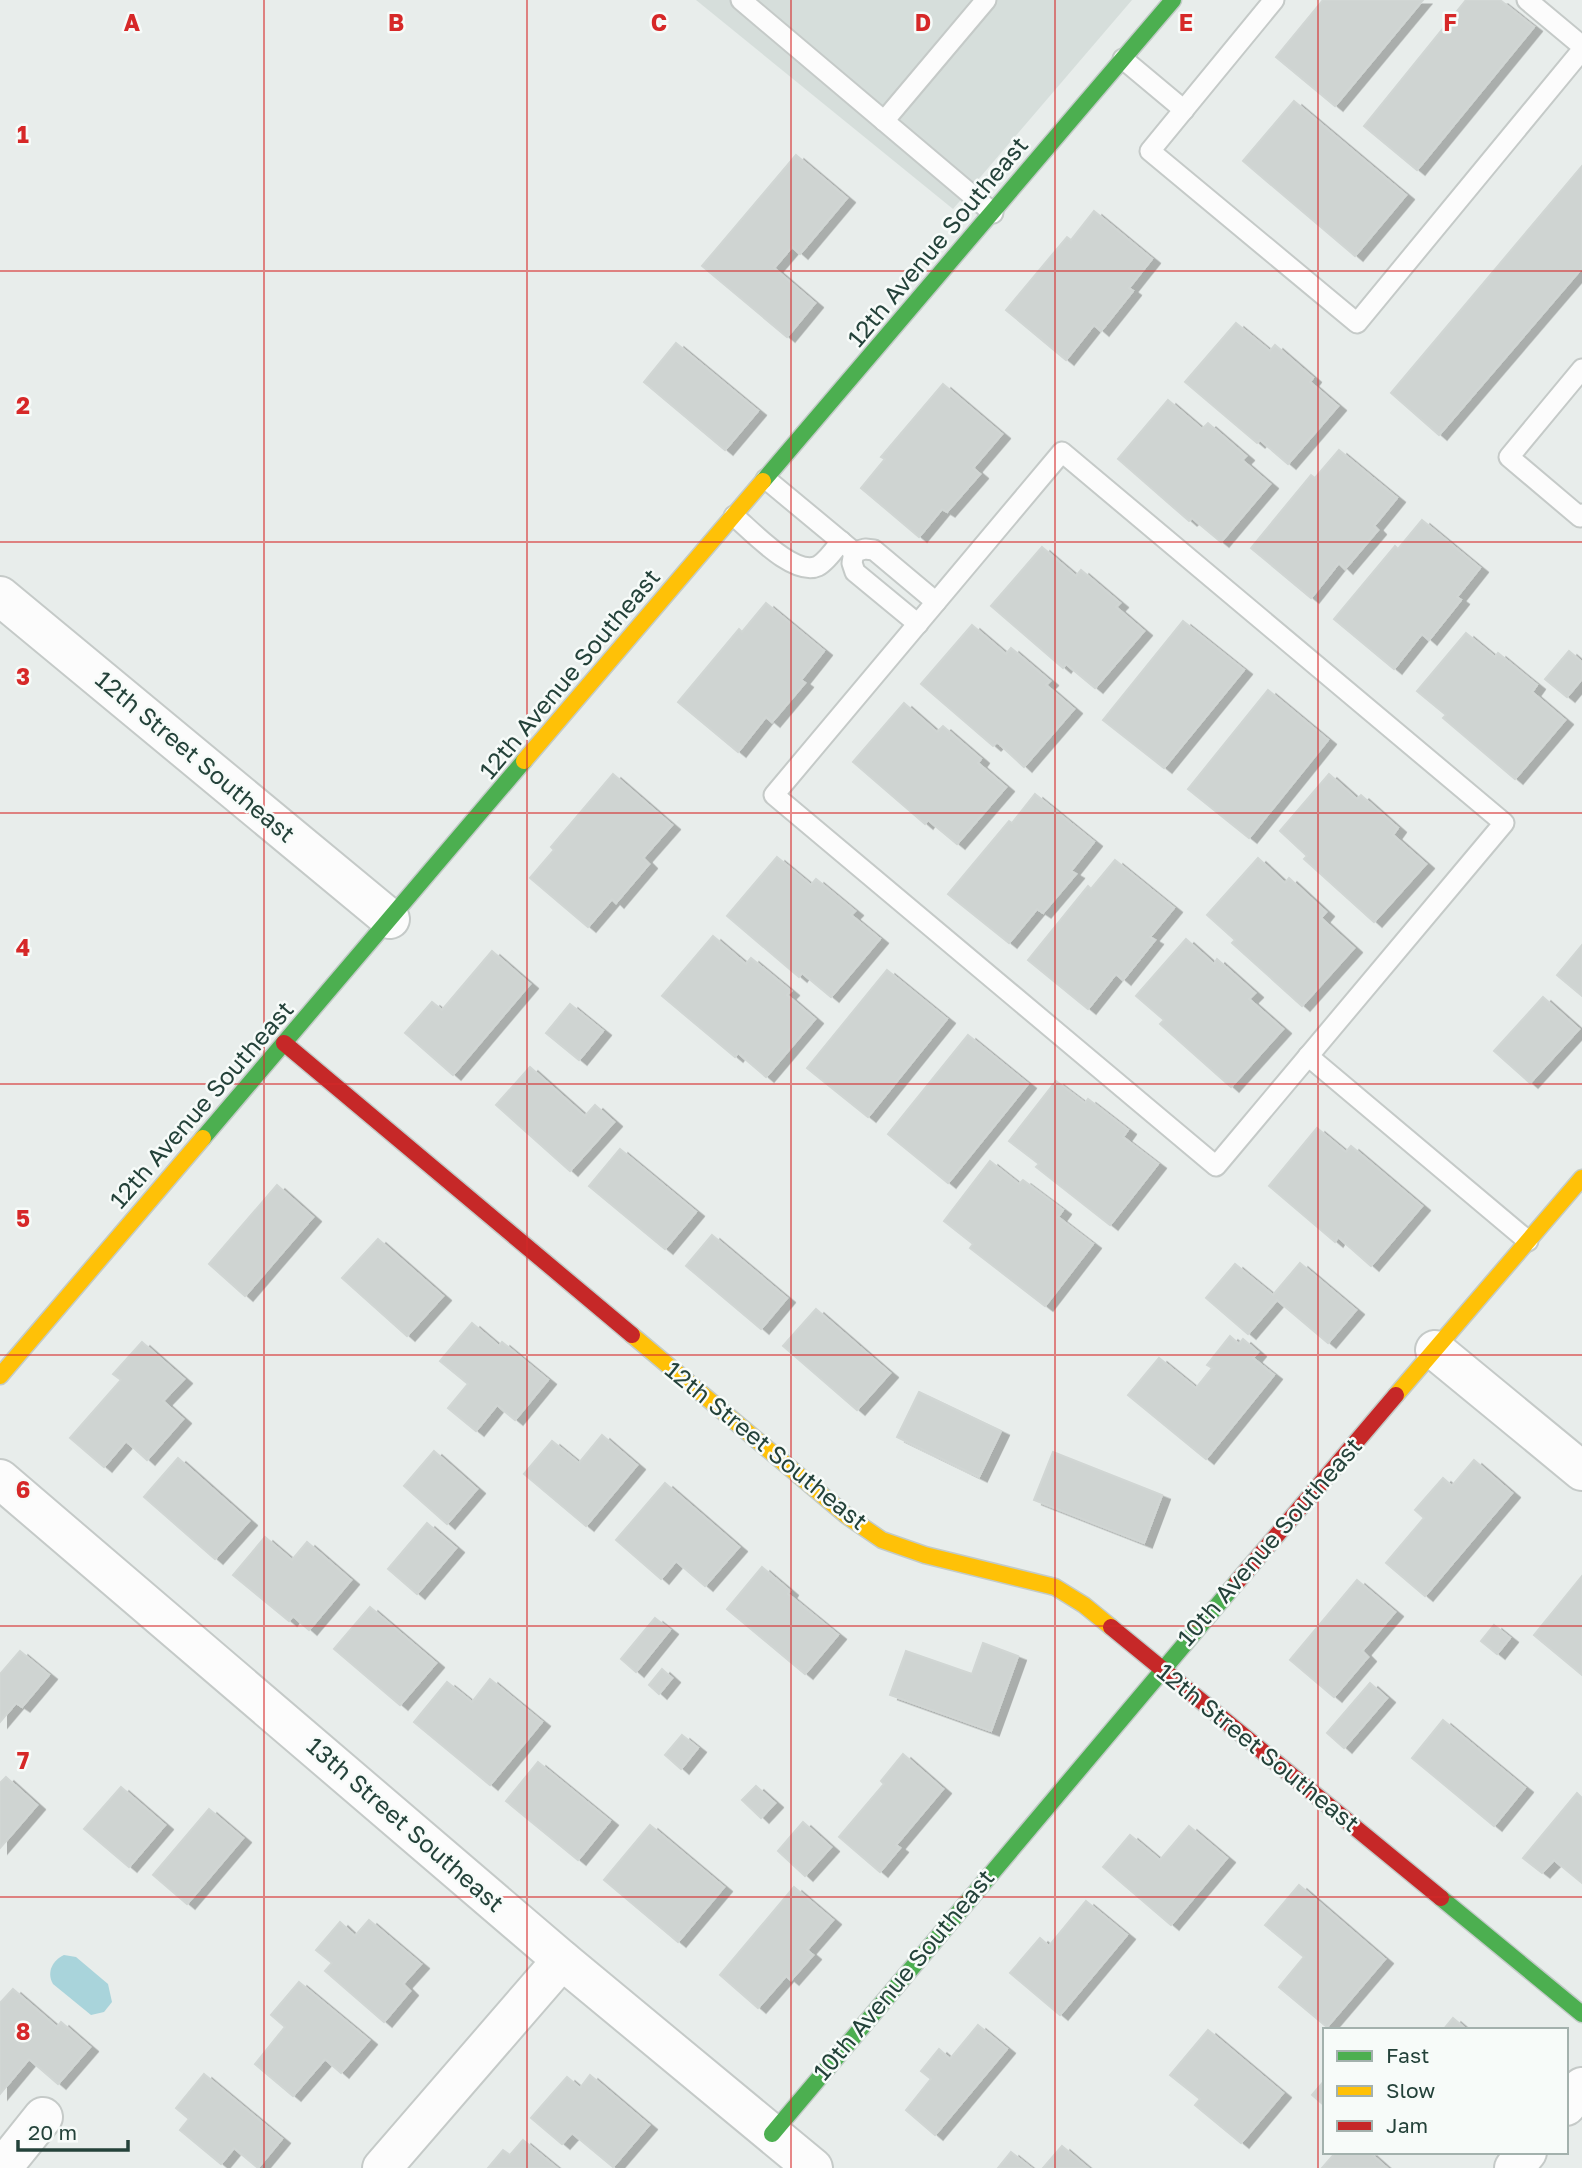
<svg xmlns="http://www.w3.org/2000/svg" width="1582" height="2168" font-family="'Golos Text',sans-serif">
<style>
.built{fill:#d6dedb}
.water{fill:#a9d4db}
.building{fill:#cfd4d2;stroke:#d1d6d4;stroke-width:2;filter:url(#shadow)}
.lines{fill:none;stroke-linecap:round;stroke-linejoin:round}
.lane-casing{stroke:#c5cac8;stroke-width:23}
.street-casing{stroke:#c5cac8;stroke-width:42}
.fast-casing{stroke:#c3cbc8;stroke-width:19}
.slow-casing{stroke:#c3cbc8;stroke-width:19}
.jam-casing{stroke:#c3cbc8;stroke-width:19}
.lane{stroke:#fcfcfc;stroke-width:19}
.street{stroke:#fcfcfc;stroke-width:38}
.fast{stroke:#4caf50;stroke-width:16}
.slow{stroke:#ffc107;stroke-width:16}
.jam{stroke:#c62828;stroke-width:16}
.grid{fill:none;stroke:#d62828;stroke-width:2;stroke-opacity:0.55}
.labels{text-anchor:middle;stroke-width:5;stroke-linejoin:round;paint-order:stroke}
.street-label{font-size:24px;fill:#24423a;stroke:#f7fbf9}
.grid-label{font-size:23px;text-anchor:middle;font-weight:bold;fill:#d62828;stroke:#f7fbf9;stroke-width:5;stroke-linejoin:round;paint-order:stroke}
</style>
<defs>
<filter id="shadow"><feDropShadow dx="8" dy="4.5" stdDeviation="0" flood-color="#0004"/></filter>
</defs>
<rect width="100%" height="100%" fill="#e8edeb"/>
<path class="built" d="M696,0H1132L953,209Z"/>
<path class="water" d="M64,1955L76,1957L108,1984L112,2002L104,2012L91,2015L53,1984C46,1972 53,1960 64,1955Z"/>
<g class="building">
<path d="M1323,0H1423L1335,106L1276,57Z"/>
<path d="M1466,0H1500L1534,27L1417,170L1364,126Z"/>
<path d="M1294,101L1406,195L1355,256L1243,161Z"/>
<path d="M796,155L847,198L800,254L792,247L774,268L815,303L787,337L702,266Z"/>
<path d="M1582,166V268L1439,435L1391,393Z"/>
<path d="M1094,211L1152,259L1129,288L1133,291L1101,331L1094,325L1066,360L1006,310L1067,237L1071,240Z"/>
<path d="M1236,323L1270,351L1275,345L1313,378L1310,382L1338,406L1288,464L1260,440L1257,443L1185,382Z"/>
<path d="M676,343L758,411L725,450L644,382Z"/>
<path d="M943,384L1002,434L973,468L980,474L947,512L942,509L919,537L861,488L885,459L881,457Z"/>
<path d="M1168,400L1202,429L1208,423L1246,456L1242,460L1270,484L1221,542L1192,518L1189,521L1118,459Z"/>
<path d="M1339,450L1397,498L1374,526L1378,530L1345,569L1339,563L1311,598L1251,548L1311,475L1315,478Z"/>
<path d="M1422,520L1480,568L1457,597L1461,600L1429,640L1422,634L1394,669L1334,619L1395,546L1398,549Z"/>
<path d="M1042,547L1076,576L1081,570L1120,603L1116,607L1144,631L1095,688L1066,664L1063,668L991,606Z"/>
<path d="M766,603L824,651L801,680L805,683L772,722L766,717L738,752L678,702L739,629L742,632Z"/>
<path d="M1183,621L1244,670L1164,768L1103,720Z"/>
<path d="M972,625L1006,654L1011,648L1050,681L1046,685L1074,709L1024,767L997,742L993,746L921,684Z"/>
<path d="M1466,633L1495,657L1498,653L1537,685L1532,692L1565,720L1515,779L1443,718L1446,715L1417,691Z"/>
<path d="M1569,651L1582,662V679L1567,697L1545,679Z"/>
<path d="M1268,690L1328,740L1249,838L1188,789Z"/>
<path d="M904,703L937,732L943,726L981,759L978,763L1006,787L957,844L928,820L925,824L853,762Z"/>
<path d="M613,774L672,825L643,858L649,864L616,903L612,899L588,927L530,878L554,850L551,847Z"/>
<path d="M1329,774L1357,799L1361,795L1398,828L1393,835L1426,864L1374,922L1304,859L1307,856L1280,831Z"/>
<path d="M1035,794L1094,842L1071,871L1076,874L1043,913L1037,909L1009,943L948,894L1009,821L1012,823Z"/>
<path d="M777,857L811,885L816,879L855,911L851,915L880,939L831,997L802,973L799,977L727,916Z"/>
<path d="M1258,858L1285,883L1289,878L1326,912L1321,918L1354,948L1302,1006L1232,943L1235,940L1207,915Z"/>
<path d="M1115,860L1174,908L1150,937L1155,940L1123,980L1116,974L1088,1009L1028,960L1088,886L1091,889Z"/>
<path d="M713,936L746,964L751,958L791,991L787,995L815,1019L766,1077L738,1053L735,1057L662,996Z"/>
<path d="M1186,939L1214,964L1217,959L1255,993L1249,999L1283,1029L1231,1087L1160,1024L1164,1020L1136,996Z"/>
<path d="M1582,945V996L1557,975Z"/>
<path d="M492,951L530,984L453,1075L405,1033L432,1002L442,1010Z"/>
<path d="M887,970L947,1019L868,1117L807,1068Z"/>
<path d="M1543,997L1579,1029L1530,1083L1494,1051Z"/>
<path d="M570,1004L603,1031L579,1060L546,1033Z"/>
<path d="M968,1035L1028,1084L948,1183L888,1134Z"/>
<path d="M530,1067L585,1116L595,1105L614,1122L570,1171L496,1105Z"/>
<path d="M1056,1081L1085,1103L1088,1099L1128,1130L1123,1137L1158,1164L1110,1225L1036,1167L1039,1164L1009,1141Z"/>
<path d="M1317,1128L1346,1152L1351,1146L1422,1206L1371,1266L1338,1237L1335,1242L1269,1186Z"/>
<path d="M620,1149L696,1212L665,1249L589,1186Z"/>
<path d="M990,1161L1019,1184L1023,1180L1063,1210L1058,1217L1093,1244L1045,1306L970,1248L973,1244L944,1221Z"/>
<path d="M277,1185L313,1217L245,1296L209,1264Z"/>
<path d="M712,1235L787,1298L761,1329L686,1266Z"/>
<path d="M378,1239L443,1296L407,1336L342,1278Z"/>
<path d="M1300,1263L1356,1310L1328,1343L1277,1300L1248,1334L1206,1298L1235,1264L1273,1295Z"/>
<path d="M816,1309L890,1373L857,1410L783,1346Z"/>
<path d="M472,1323L499,1346L502,1342L548,1380L515,1420L497,1405L476,1431L448,1408L468,1384L440,1361Z"/>
<path d="M1230,1336L1239,1344L1243,1339L1258,1352L1253,1358L1274,1375L1206,1459L1128,1395L1159,1358L1196,1388L1212,1368L1207,1365Z"/>
<path d="M142,1342L184,1379L163,1401L183,1419L147,1460L126,1441L104,1467L70,1438L121,1380L113,1374Z"/>
<path d="M919,1392L1001,1431L979,1477L897,1437Z"/>
<path d="M602,1435L637,1465L586,1526L524,1474L552,1441L579,1463Z"/>
<path d="M434,1451L477,1489L447,1524L404,1486Z"/>
<path d="M1053,1452L1162,1495L1144,1543L1034,1500Z"/>
<path d="M178,1458L249,1521L215,1559L144,1497Z"/>
<path d="M1474,1460L1512,1493L1425,1596L1386,1563L1424,1518L1415,1510L1443,1478L1452,1486Z"/>
<path d="M665,1483L739,1547L705,1586L676,1561L661,1579L616,1540Z"/>
<path d="M427,1523L456,1548L417,1594L388,1569Z"/>
<path d="M265,1537L292,1560L307,1542L351,1580L309,1630L293,1616L289,1621L233,1575Z"/>
<path d="M762,1567L790,1591L788,1594L838,1635L805,1674L727,1609Z"/>
<path d="M1582,1576V1675L1534,1635Z"/>
<path d="M1357,1580L1395,1612L1362,1651L1368,1657L1334,1697L1290,1660Z"/>
<path d="M370,1607L436,1663L400,1705L334,1649Z"/>
<path d="M655,1618L670,1630L636,1672L621,1659Z"/>
<path d="M1494,1625L1510,1638L1497,1654L1481,1641Z"/>
<path d="M983,1643L1018,1656L991,1731L890,1695L906,1651L972,1674Z"/>
<path d="M20,1651L49,1675L22,1707L16,1703L0,1722V1674Z"/>
<path d="M662,1669L672,1678L659,1694L649,1685Z"/>
<path d="M490,1679L542,1722L490,1785L414,1722L447,1682L472,1702Z"/>
<path d="M1370,1683L1387,1698L1344,1748L1327,1733Z"/>
<path d="M1443,1720L1525,1788L1494,1826L1412,1758Z"/>
<path d="M682,1735L698,1748L681,1769L665,1755Z"/>
<path d="M903,1754L943,1789L896,1845L900,1848L880,1872L839,1837L884,1784L881,1781Z"/>
<path d="M538,1762L610,1821L578,1860L506,1801Z"/>
<path d="M6,1777L37,1805L0,1848V1783Z"/>
<path d="M756,1786L775,1803L761,1818L742,1800Z"/>
<path d="M121,1787L165,1825L129,1867L84,1829Z"/>
<path d="M1577,1793L1582,1798V1883L1554,1860L1542,1873L1523,1858Z"/>
<path d="M209,1809L243,1838L187,1904L153,1875Z"/>
<path d="M803,1822L831,1847L805,1876L778,1851Z"/>
<path d="M650,1825L724,1887L678,1942L604,1880Z"/>
<path d="M1189,1826L1227,1858L1171,1925L1103,1867L1130,1835L1160,1860Z"/>
<path d="M1299,1885L1385,1959L1327,2027L1279,1987L1304,1957L1265,1925Z"/>
<path d="M794,1887L833,1920L807,1950L813,1955L791,1980L786,1976L758,2008L720,1975Z"/>
<path d="M1086,1901L1127,1935L1060,2015L1010,1973L1040,1938L1049,1946Z"/>
<path d="M369,1920L421,1964L403,1984L410,1991L384,2022L325,1971L332,1963L316,1950L340,1922L355,1936Z"/>
<path d="M299,1982L369,2040L341,2073L325,2059L293,2096L255,2064L285,2027L271,2015Z"/>
<path d="M13,1989L57,2027L61,2022L90,2047L58,2084L29,2059L0,2094V2003Z"/>
<path d="M1453,2018L1467,2030H1443Z"/>
<path d="M978,2025L1007,2049L935,2135L906,2110L931,2079L921,2071L939,2049L950,2059Z"/>
<path d="M1208,2030L1283,2093L1241,2143L1195,2105L1200,2099L1170,2075Z"/>
<path d="M204,2074L282,2139L258,2168L234,2148L221,2164L180,2130L189,2119L176,2108Z"/>
<path d="M590,2075L649,2125L613,2167L572,2133L562,2144L531,2118L567,2077L580,2088Z"/>
<path d="M1325,2080V2106L1312,2095Z"/>
<path d="M523,2140L557,2168H488L503,2150L510,2155Z"/>
<path d="M1062,2146L1088,2168H1043Z"/>
<path d="M1011,2152L1031,2168H998Z"/>
<path d="M1336,2152H1369L1387,2168H1322Z"/>
</g>
<g class="lines">
<defs>
<g id="lane">
<path d="M741,0L993,213"/>
<path d="M1274,0L1150,151L1357,323L1582,50"/>
<path d="M1527,0L1582,46"/>
<path d="M1123,59L1184,110"/>
<path d="M884,121L986,0"/>
<path d="M1582,369L1509,457L1580,517L1582,514"/>
<path d="M1062,452L1504,823L1216,1166L774,795Z"/>
<path d="M766,479L854,552"/>
<path d="M734,516C752,531 794,577 818,566C827,561 835,549 841,541"/>
<path d="M854,552L852,563L855,572L918,624"/>
<path d="M854,552L865,549L874,550L936,602"/>
<path d="M1308,1056L1528,1241"/>
</g>
<g id="street">
<path d="M0,596L390,919"/>
<path d="M1435,1350L1582,1471"/>
<path d="M0,1479L562,1960L813,2168"/>
<path d="M1566,2106L1582,2087"/>
<path d="M2,2168L43,2117"/>
<path d="M382,2168L562,1960"/>
<path d="M1514,2168L1527,2152"/>
</g>
<g id="fast">
<path d="M763,481L1173,0"/>
<path d="M203,1138L524,761"/>
<path d="M1441,1898L1582,2014"/>
<path d="M772,2134L1237,1582"/>
</g>
<g id="slow">
<path d="M524,761L763,481"/>
<path d="M632,1335L847,1516L882,1540L925,1555L1055,1587L1084,1605L1111,1627"/>
<path d="M0,1376L203,1138"/>
<path d="M1396,1395L1582,1178"/>
</g>
<g id="jam">
<path d="M284,1043L632,1335"/>
<path d="M1237,1582L1396,1395"/>
<path d="M1111,1627L1441,1898"/>
</g>
</defs>
<use href="#lane" class="lane-casing"/>
<use href="#street" class="street-casing"/>
<use href="#fast" class="fast-casing"/>
<use href="#slow" class="slow-casing"/>
<use href="#jam" class="jam-casing"/>
<use href="#lane" class="lane"/>
<use href="#street" class="street"/>
<use href="#fast" class="fast"/>
<use href="#slow" class="slow"/>
<use href="#jam" class="jam"/>
</g>
<path class="grid" d="M264,0V2168M527,0V2168M791,0V2168M1055,0V2168M1318,0V2168M0,271H1582M0,542H1582M0,813H1582M0,1084H1582M0,1355H1582M0,1626H1582M0,1897H1582"/>
<g class="labels">
<g class="street-label">
<text transform="translate(938 242) rotate(-50)" y="8">12th Avenue Southeast</text>
<text transform="translate(570 674) rotate(-50)" y="8">12th Avenue Southeast</text>
<text transform="translate(195 757) rotate(40)" y="8">12th Street Southeast</text>
<text transform="translate(202 1105) rotate(-49)" y="8">12th Avenue Southeast</text>
<text transform="translate(766 1446) rotate(39)" y="8">12th Street Southeast</text>
<text transform="translate(1270 1542) rotate(-49)" y="8">10th Avenue Southeast</text>
<text transform="translate(1258 1748) rotate(39)" y="8">12th Street Southeast</text>
<text transform="translate(405 1825) rotate(41)" y="8">13th Street Southeast</text>
<text transform="translate(904 1975) rotate(-50)" y="8">10th Avenue Southeast</text>
</g>
</g>
<g class="grid-label">
<text x="132" y="31">A</text>
<text x="396" y="31">B</text>
<text x="659" y="31">C</text>
<text x="923" y="31">D</text>
<text x="1186" y="31">E</text>
<text x="1450" y="31">F</text>
<text x="23" y="143">1</text>
<text x="23" y="414">2</text>
<text x="23" y="685">3</text>
<text x="23" y="956">4</text>
<text x="23" y="1227">5</text>
<text x="23" y="1498">6</text>
<text x="23" y="1769">7</text>
<text x="23" y="2040">8</text>
</g>
<rect x="1323" y="2028" width="245" height="126" fill="#f7fbf9" stroke="#a3b1ad" stroke-width="2"/>
<rect x="1337" y="2051" width="35" height="10" fill="#4caf50" stroke="#a3b1ad" stroke-width="2"/>
<text x="1386" y="2063" font-size="21" fill="#24423a">Fast</text>
<rect x="1337" y="2086" width="35" height="10" fill="#ffc107" stroke="#a3b1ad" stroke-width="2"/>
<text x="1386" y="2098" font-size="21" fill="#24423a">Slow</text>
<rect x="1337" y="2121" width="35" height="10" fill="#c62828" stroke="#a3b1ad" stroke-width="2"/>
<text x="1386" y="2133" font-size="21" fill="#24423a">Jam</text>
<path d="M18 2140v10h110v-10" fill="none" stroke="#24423a" stroke-width="3.5"/>
<text x="28" y="2140" font-size="21" fill="#24423a" stroke="#f7fbf9" stroke-width="5" paint-order="stroke">20 m</text>
</svg>
